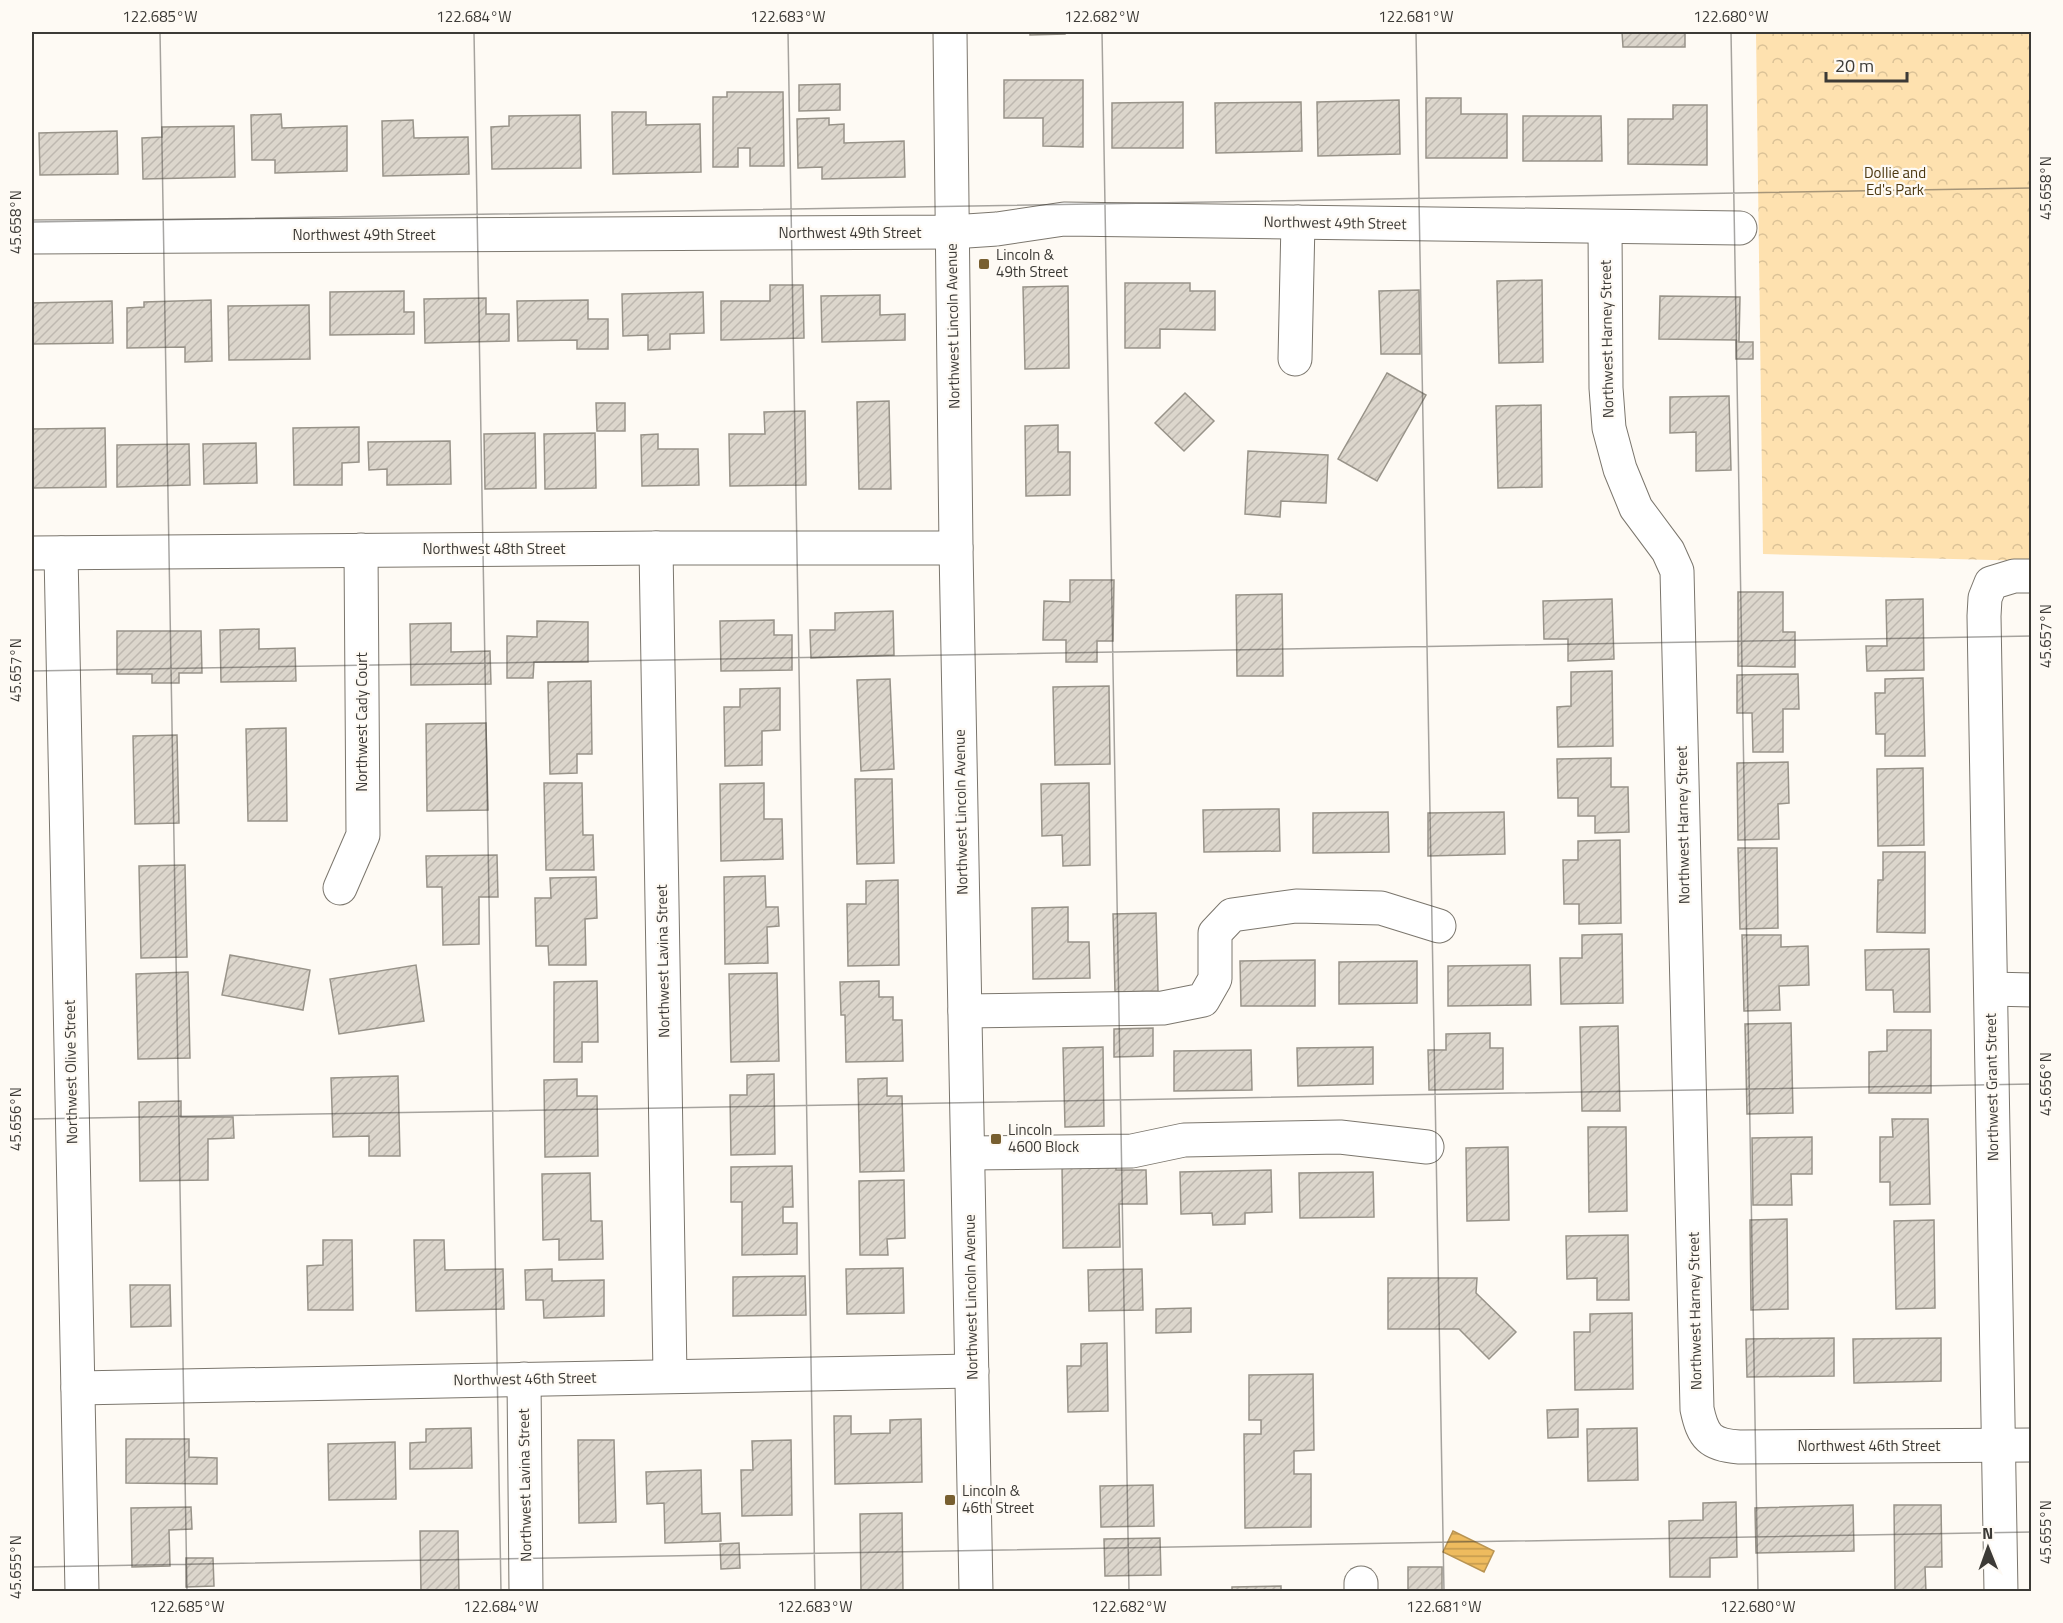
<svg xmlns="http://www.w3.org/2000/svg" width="2063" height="1623" font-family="'Titillium Web',sans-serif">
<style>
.forest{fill:url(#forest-crowns)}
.water{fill:url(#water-rules);stroke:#b99452;stroke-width:1.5}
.building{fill:url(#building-hatch);stroke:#989389;stroke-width:1.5}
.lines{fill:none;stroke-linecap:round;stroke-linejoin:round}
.minor-casing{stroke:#7b766d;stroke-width:35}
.minor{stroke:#fff;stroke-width:33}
.ticks{fill:none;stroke:#3c3a36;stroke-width:1.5;stroke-opacity:0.45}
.poi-dot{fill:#785f30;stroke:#fefaf4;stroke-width:2}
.labels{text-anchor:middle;stroke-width:4.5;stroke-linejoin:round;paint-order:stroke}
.park-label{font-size:15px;fill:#4c3810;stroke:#fefaf4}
.street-label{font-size:15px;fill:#3c3a36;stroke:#fefaf4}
.poi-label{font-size:15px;fill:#3c3a36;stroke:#fefaf4;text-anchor:start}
.neatline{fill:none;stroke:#3c3a36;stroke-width:2}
.ticks-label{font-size:15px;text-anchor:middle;fill:#3c3a36}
</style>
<defs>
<pattern id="forest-crowns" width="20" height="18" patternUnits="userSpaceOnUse" patternTransform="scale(1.5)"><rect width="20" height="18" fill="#fee1af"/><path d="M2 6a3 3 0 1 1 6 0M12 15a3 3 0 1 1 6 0" fill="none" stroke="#dbc297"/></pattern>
<pattern id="water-rules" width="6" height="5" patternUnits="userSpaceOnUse" patternTransform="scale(1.5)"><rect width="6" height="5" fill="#eebb5e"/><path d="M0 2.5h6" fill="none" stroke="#c2994e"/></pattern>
<pattern id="building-hatch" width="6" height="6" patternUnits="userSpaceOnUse" patternTransform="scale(1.5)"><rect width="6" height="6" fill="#dcd6cc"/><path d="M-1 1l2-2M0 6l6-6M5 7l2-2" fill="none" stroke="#beb8b0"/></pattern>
</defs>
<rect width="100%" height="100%" fill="#fefaf4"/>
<path class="forest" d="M1756,32H2031V561L1763,554Z"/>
<path class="water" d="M1453,1531L1494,1551L1484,1572L1443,1552Z"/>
<g class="building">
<path d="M1030,32H1065V34L1030,35Z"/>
<path d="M1622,32H1685V47H1623Z"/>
<path d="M1004,80H1083V147L1043,146V118H1004Z"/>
<path d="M840,84V110L799,111V85Z"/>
<path d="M727,92H783L784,166H750V148H738V167H713V97H727Z"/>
<path d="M1426,98H1461V114H1507V158H1426Z"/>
<path d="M1399,100L1400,154L1318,156L1317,102Z"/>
<path d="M1183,102V148H1112V103Z"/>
<path d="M1301,102L1302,151L1216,153L1215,103Z"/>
<path d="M1673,105H1707V165L1628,164V119H1673Z"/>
<path d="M612,112H646V125L700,124L701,172L613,174Z"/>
<path d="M281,114L282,128L347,126V171L275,173V160H252L251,115Z"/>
<path d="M580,115L581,168L492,169L491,127L509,126V116Z"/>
<path d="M1523,116H1601L1602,161H1523Z"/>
<path d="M829,118V125L844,124V143L904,141L905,177L822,179V167L798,168L797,119Z"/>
<path d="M413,120L414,138L468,137L469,174L383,176L382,121Z"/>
<path d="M234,126L235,177L143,179L142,138L162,137V127Z"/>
<path d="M117,131L118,174L40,175L39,133Z"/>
<path d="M1542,280L1543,362L1499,363L1497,281Z"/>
<path d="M1125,283H1190V291H1215V330L1160,329V348H1125Z"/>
<path d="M770,285H803L804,338L721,340V301H770Z"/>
<path d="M1068,286L1069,368L1025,369L1023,287Z"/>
<path d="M1419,290L1420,354H1381L1379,291Z"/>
<path d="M404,291V312H414V334L330,335V292Z"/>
<path d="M703,292L704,333L670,334V349L648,350V335L623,336L622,294Z"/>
<path d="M880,295V315L905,314V340L822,342L821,296Z"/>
<path d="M1660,296L1740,297L1739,342H1753V359H1736V340L1659,339Z"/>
<path d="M486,298V314H509V341L425,343L424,299Z"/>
<path d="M211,300L212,361L185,362V347L127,348V308L144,307V302Z"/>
<path d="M588,300V319H608V349H577V340L518,341L517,301Z"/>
<path d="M112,301L113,343L32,344V303Z"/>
<path d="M309,305L310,359L229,360L228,306Z"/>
<path d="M1387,373L1426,395L1377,481L1338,459Z"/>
<path d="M1185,393L1214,421L1184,451L1155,423Z"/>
<path d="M1729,396L1731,470L1696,471V432L1670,433V397Z"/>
<path d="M889,401L891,489H859L857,402Z"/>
<path d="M596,403H625V431H597Z"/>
<path d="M1541,405L1542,487L1498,488L1496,406Z"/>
<path d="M805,411L806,485L730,486L729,434H765L764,412Z"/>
<path d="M1058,425V452H1070V495L1026,496L1025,426Z"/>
<path d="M359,427V462L342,463V485H294L293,428Z"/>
<path d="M105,428L106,487L32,488V429Z"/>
<path d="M535,433L536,488L485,489L484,434Z"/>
<path d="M595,433L596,488L545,489L544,434Z"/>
<path d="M658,434V449H698L699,485L642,486L641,435Z"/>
<path d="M450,441L451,484L387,485V469L369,470L368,442Z"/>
<path d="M256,443L257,483L204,484L203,444Z"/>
<path d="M189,444L190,485L117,487V445Z"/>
<path d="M1248,451L1328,455L1326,503L1281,501L1280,517L1245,514Z"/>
<path d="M1070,580H1114L1113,641H1097V662H1066V640H1043L1044,601L1070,602Z"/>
<path d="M1738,592H1783V632H1795V667L1738,666Z"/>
<path d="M1282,594L1283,676H1237L1236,595Z"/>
<path d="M1612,599L1614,659L1568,661V639H1544L1543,601Z"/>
<path d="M1923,599L1924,670L1867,671L1866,646H1887L1886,600Z"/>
<path d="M893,611L894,655L811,658L810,630H835V613Z"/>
<path d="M774,620V635H792V670L721,671L720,621Z"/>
<path d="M537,621L588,622V662H534L533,678H507V636L537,637Z"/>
<path d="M451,623V652L490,651L491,684L411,685L410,624Z"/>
<path d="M259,629V649L295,648L296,681L221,682L220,630Z"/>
<path d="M117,631H201L202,673H179V683H152V674H117Z"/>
<path d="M1612,671L1613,746L1558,747L1557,707L1571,706V672Z"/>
<path d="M1798,674L1799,709H1783V752H1753L1752,713H1737V675Z"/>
<path d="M1923,678L1925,756H1885V734H1876L1875,693H1885V679Z"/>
<path d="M890,679L894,769L861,771L857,680Z"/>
<path d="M591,681L592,754H577V773L550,774L548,682Z"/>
<path d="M1109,686L1110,764L1055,765L1053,687Z"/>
<path d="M780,688V730L762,731V765L725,766L724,707H740V689Z"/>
<path d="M486,723L488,810L427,811L426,724Z"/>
<path d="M286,728L287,821H248L246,729Z"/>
<path d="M177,735L179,823L135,824L133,736Z"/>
<path d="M1611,758V787H1628L1629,832L1595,833V816H1578V798H1558L1557,759Z"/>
<path d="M1788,762L1789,803L1778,804L1779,839L1738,840L1737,763Z"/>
<path d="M1923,768L1924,845L1878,846L1877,769Z"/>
<path d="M855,779H892L894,863L857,864Z"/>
<path d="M544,783H582L583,835H593L594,870H546Z"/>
<path d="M764,783V819H782L783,859L721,861L720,784Z"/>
<path d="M1089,783L1090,865L1063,866L1062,835L1042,836L1041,784Z"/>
<path d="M1279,809L1280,851L1204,852L1203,810Z"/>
<path d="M1388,812L1389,852L1313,853V813Z"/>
<path d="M1504,812L1505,854L1428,856V813Z"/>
<path d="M1620,840L1621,923L1579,924V904H1564L1563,860H1578V841Z"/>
<path d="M1738,848H1777L1778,928L1740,929Z"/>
<path d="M1883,852H1925V933L1877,932L1878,880H1883Z"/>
<path d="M497,855L498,897H479V944L443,945L442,887H427L426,856Z"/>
<path d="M185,865L187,957L141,958L139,866Z"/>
<path d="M765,876L766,907H778L779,926L767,927L768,963L725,964L724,877Z"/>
<path d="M596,877L597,918L585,919L586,965H549L548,946H536L535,898H551L550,878Z"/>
<path d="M898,880L899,965L848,966L847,904H866V881Z"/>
<path d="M1068,907V942H1089L1090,978L1033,979L1032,908Z"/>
<path d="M1156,913L1158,991L1115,992L1113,914Z"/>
<path d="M1622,934L1623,1003L1561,1004L1560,958H1582V935Z"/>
<path d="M1742,935H1781V947L1808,946L1809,985L1779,986L1780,1010L1744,1011Z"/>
<path d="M1929,949L1930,1012H1894L1893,990H1866L1865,950Z"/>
<path d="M230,955L310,970L303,1010L222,995Z"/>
<path d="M1315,960V1006H1241L1240,961Z"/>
<path d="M1417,961V1003L1339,1004V962Z"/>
<path d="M416,965L424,1021L339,1034L330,979Z"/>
<path d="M1530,965L1531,1005L1448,1006V966Z"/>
<path d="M188,972L190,1058L138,1059L136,974Z"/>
<path d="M777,973L779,1061L731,1062L729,974Z"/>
<path d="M597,981L598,1042H582V1062H554V982Z"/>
<path d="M879,981V997H893V1020H902L903,1061L846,1062L845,1015H841L840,982Z"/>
<path d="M1791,1023L1793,1113L1747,1114L1745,1024Z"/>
<path d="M1618,1026L1620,1111H1582L1580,1027Z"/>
<path d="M1153,1028V1056L1114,1057V1029Z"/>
<path d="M1887,1030H1931V1093H1869V1052L1887,1051Z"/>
<path d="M1490,1033V1048H1503V1089L1429,1090L1428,1050H1446V1034Z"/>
<path d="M1103,1047L1104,1126L1065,1127L1063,1048Z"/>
<path d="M1373,1047V1084L1298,1086L1297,1048Z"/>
<path d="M1251,1050L1252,1090L1174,1091V1051Z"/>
<path d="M774,1074L775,1154L731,1155L730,1095H747V1075Z"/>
<path d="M398,1076L400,1156H369V1136L333,1137L331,1078Z"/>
<path d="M887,1078V1096H902L904,1171L860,1172L858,1079Z"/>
<path d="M577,1079V1096H597L598,1156L545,1157L544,1080Z"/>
<path d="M181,1101V1117H233L234,1138L208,1139V1180L140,1181L139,1102Z"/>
<path d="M1892,1119H1928L1930,1204L1890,1205V1182H1880V1137H1893Z"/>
<path d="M1588,1127H1626L1627,1211L1589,1212Z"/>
<path d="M1812,1137V1174H1791L1792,1205H1753L1752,1138Z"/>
<path d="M1508,1147L1509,1220L1467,1221L1466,1148Z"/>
<path d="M1116,1162V1170H1146L1147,1204H1119L1120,1247L1063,1248L1062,1163Z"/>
<path d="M792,1166L793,1207H783V1223H797V1254L742,1255V1202H731V1167Z"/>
<path d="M1271,1170L1272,1212L1245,1213V1224L1213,1225L1212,1213L1181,1214L1180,1172Z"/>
<path d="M1373,1172L1374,1217L1300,1218L1299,1173Z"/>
<path d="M590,1173L591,1221H602L603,1259L559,1260V1239L543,1240L542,1174Z"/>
<path d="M904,1180L905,1238L887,1239L888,1255H860L859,1181Z"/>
<path d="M1787,1219L1788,1309L1751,1310L1750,1220Z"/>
<path d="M1934,1220L1935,1308L1896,1309L1894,1221Z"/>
<path d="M1628,1235L1629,1300H1597V1278L1567,1279L1566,1236Z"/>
<path d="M323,1240H352L353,1310H308L307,1266L323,1265Z"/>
<path d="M414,1240H444L445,1270L503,1269L504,1309L416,1311Z"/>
<path d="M903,1268L904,1313L847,1314L846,1269Z"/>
<path d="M552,1269V1281L604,1280V1316L544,1318L543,1300H526L525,1270Z"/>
<path d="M1142,1269L1143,1310L1089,1311L1088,1270Z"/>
<path d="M805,1276L806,1315L733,1316V1277Z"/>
<path d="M1388,1278H1477L1476,1293L1516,1332L1489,1359L1459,1329H1388Z"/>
<path d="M130,1285H170L171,1326L131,1327Z"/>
<path d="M1191,1308V1332L1156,1333V1309Z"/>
<path d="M1632,1313L1633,1389L1575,1390L1574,1332H1590V1314Z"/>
<path d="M1834,1338V1376L1747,1377L1746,1339Z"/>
<path d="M1941,1338V1381L1854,1383L1853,1339Z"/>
<path d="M1107,1343L1108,1411L1068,1412L1067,1366H1081V1344Z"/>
<path d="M1313,1374L1314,1450L1294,1451V1474H1311V1527L1245,1528L1244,1434H1261V1420H1249V1375Z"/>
<path d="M1578,1409V1437L1548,1438L1547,1410Z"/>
<path d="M834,1416H851V1434L890,1433V1420L921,1419L922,1482L835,1484Z"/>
<path d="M471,1428L472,1468L410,1469V1443L426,1442V1429Z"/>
<path d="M1637,1428L1638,1480L1588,1481L1587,1429Z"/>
<path d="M126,1439H189V1457L217,1458V1484L126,1483Z"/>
<path d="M578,1440H614L616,1522L579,1523Z"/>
<path d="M791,1440L792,1515L742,1516L741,1470H753L752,1441Z"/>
<path d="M395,1442L396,1499L329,1500L328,1444Z"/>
<path d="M701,1470L702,1514L720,1513L721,1541L665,1543L664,1503L647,1504L646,1472Z"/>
<path d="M1153,1485L1154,1526L1101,1527L1100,1486Z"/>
<path d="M1736,1502L1737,1557L1710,1558V1577H1670L1669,1521L1703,1520V1503Z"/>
<path d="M1853,1505L1854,1551L1756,1553L1755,1508Z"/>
<path d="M1894,1505H1941L1942,1567H1925L1926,1592H1895Z"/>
<path d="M191,1507L192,1529L169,1530L170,1566L132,1567L131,1508Z"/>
<path d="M902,1513L903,1592H861L860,1514Z"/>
<path d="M420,1531H458L459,1592H421Z"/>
<path d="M1160,1538L1161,1575L1105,1576L1104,1539Z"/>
<path d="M739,1543L740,1568L721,1569L720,1544Z"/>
<path d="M186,1558H213L214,1586L186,1587Z"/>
<rect x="1408" y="1567" width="34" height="25"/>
<path d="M1281,1586V1592H1232V1587Z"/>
</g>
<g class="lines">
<defs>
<g id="minor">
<path d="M950,32L956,548L976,1592"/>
<path d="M1605,227L1606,388L1609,428L1620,469L1636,508L1668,551L1677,571L1697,1409C1703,1437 1710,1445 1739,1447L2032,1445"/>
<path d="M32,237L952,232L997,229L1064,219L1740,228"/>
<path d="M1295,359L1298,222"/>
<path d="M656,548L670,1375"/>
<path d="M32,553L656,548H956"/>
<path d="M61,553L82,1592"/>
<path d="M340,888L363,835L361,550"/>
<path d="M1991,989L2032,990"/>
<path d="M965,1011L1163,1008L1203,1000L1215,979V933L1232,915L1296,906L1381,908L1439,926"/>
<path d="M968,1153L1132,1151L1184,1140L1340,1137L1427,1147"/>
<path d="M524,1379L526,1592"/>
<path d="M78,1388L972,1371"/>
<path d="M1361,1583V1592"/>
<path d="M2001,1592L1984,616L1985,598L1991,583L2014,576H2032"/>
</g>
</defs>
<use href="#minor" class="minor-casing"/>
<use href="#minor" class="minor"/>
</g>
<path class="ticks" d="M160,32L187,1592M474,32L501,1592M788,32L815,1592M1102,32L1129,1592M1416,32L1444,1592M1731,32L1758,1592M32,222L2032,188M32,671L2032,636M32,1119L2032,1084M32,1567L2032,1532"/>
<g class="poi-dot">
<rect x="978" y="258" width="12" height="12" rx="3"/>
<rect x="990" y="1133" width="12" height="12" rx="3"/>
<rect x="944" y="1494" width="12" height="12" rx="3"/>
</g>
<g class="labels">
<g class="park-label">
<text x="1895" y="178">Dollie and<tspan x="1895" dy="17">Ed's Park</tspan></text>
</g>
<g class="street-label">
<text transform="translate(1335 223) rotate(1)" y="5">Northwest 49th Street</text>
<text x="850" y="238">Northwest 49th Street</text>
<text x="364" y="240">Northwest 49th Street</text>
<text transform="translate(953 326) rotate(-91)" y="5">Northwest Lincoln Avenue</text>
<text transform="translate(1607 339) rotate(-91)" y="5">Northwest Harney Street</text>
<text x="494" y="554">Northwest 48th Street</text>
<text transform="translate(362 722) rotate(-90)" y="5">Northwest Cady Court</text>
<text transform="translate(961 812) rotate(-91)" y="5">Northwest Lincoln Avenue</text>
<text transform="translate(1683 825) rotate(-91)" y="5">Northwest Harney Street</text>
<text transform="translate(663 961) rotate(-91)" y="5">Northwest Lavina Street</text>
<text transform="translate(71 1072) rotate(-91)" y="5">Northwest Olive Street</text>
<text transform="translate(1992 1087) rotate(-91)" y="5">Northwest Grant Street</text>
<text transform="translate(971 1297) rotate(-91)" y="5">Northwest Lincoln Avenue</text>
<text transform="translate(1695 1311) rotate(-91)" y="5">Northwest Harney Street</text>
<text transform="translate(525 1379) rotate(-1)" y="5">Northwest 46th Street</text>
<text x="1869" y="1451">Northwest 46th Street</text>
<text transform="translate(525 1485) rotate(-91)" y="5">Northwest Lavina Street</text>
</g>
<g class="poi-label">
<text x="996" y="260">Lincoln &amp;<tspan x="996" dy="17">49th Street</tspan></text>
<text x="1008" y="1135">Lincoln<tspan x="1008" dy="17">4600 Block</tspan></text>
<text x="962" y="1496">Lincoln &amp;<tspan x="962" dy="17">46th Street</tspan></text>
</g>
</g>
<rect width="2063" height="1623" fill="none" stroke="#fefaf4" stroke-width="66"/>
<g transform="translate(1988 1548) rotate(359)" stroke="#fefaf4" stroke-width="4.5" paint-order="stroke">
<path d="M0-4.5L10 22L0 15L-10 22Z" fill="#3c3a36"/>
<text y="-9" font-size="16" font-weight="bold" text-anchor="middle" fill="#3c3a36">N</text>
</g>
<path d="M1826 72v9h81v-9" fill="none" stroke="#3c3a36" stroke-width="3"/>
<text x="1835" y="72" font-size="18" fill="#3c3a36" stroke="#fefaf4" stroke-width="4.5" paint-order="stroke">20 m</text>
<rect x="33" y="33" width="1997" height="1557" class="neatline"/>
<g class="ticks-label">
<text x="160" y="22">122.685°W</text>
<text x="474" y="22">122.684°W</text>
<text x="788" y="22">122.683°W</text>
<text x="1102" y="22">122.682°W</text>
<text x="1416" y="22">122.681°W</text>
<text x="1731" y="22">122.680°W</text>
<text transform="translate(2046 188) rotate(-90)" y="5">45.658°N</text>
<text transform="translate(16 222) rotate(-90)" y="5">45.658°N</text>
<text transform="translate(2046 636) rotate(-90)" y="5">45.657°N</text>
<text transform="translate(16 670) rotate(-90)" y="5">45.657°N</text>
<text transform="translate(2046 1084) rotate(-90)" y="5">45.656°N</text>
<text transform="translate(16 1119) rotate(-90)" y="5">45.656°N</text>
<text transform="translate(2046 1532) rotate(-90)" y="5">45.655°N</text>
<text transform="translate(16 1567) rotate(-90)" y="5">45.655°N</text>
<text x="187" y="1612">122.685°W</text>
<text x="501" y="1612">122.684°W</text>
<text x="815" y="1612">122.683°W</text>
<text x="1129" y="1612">122.682°W</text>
<text x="1444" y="1612">122.681°W</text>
<text x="1758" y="1612">122.680°W</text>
</g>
</svg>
